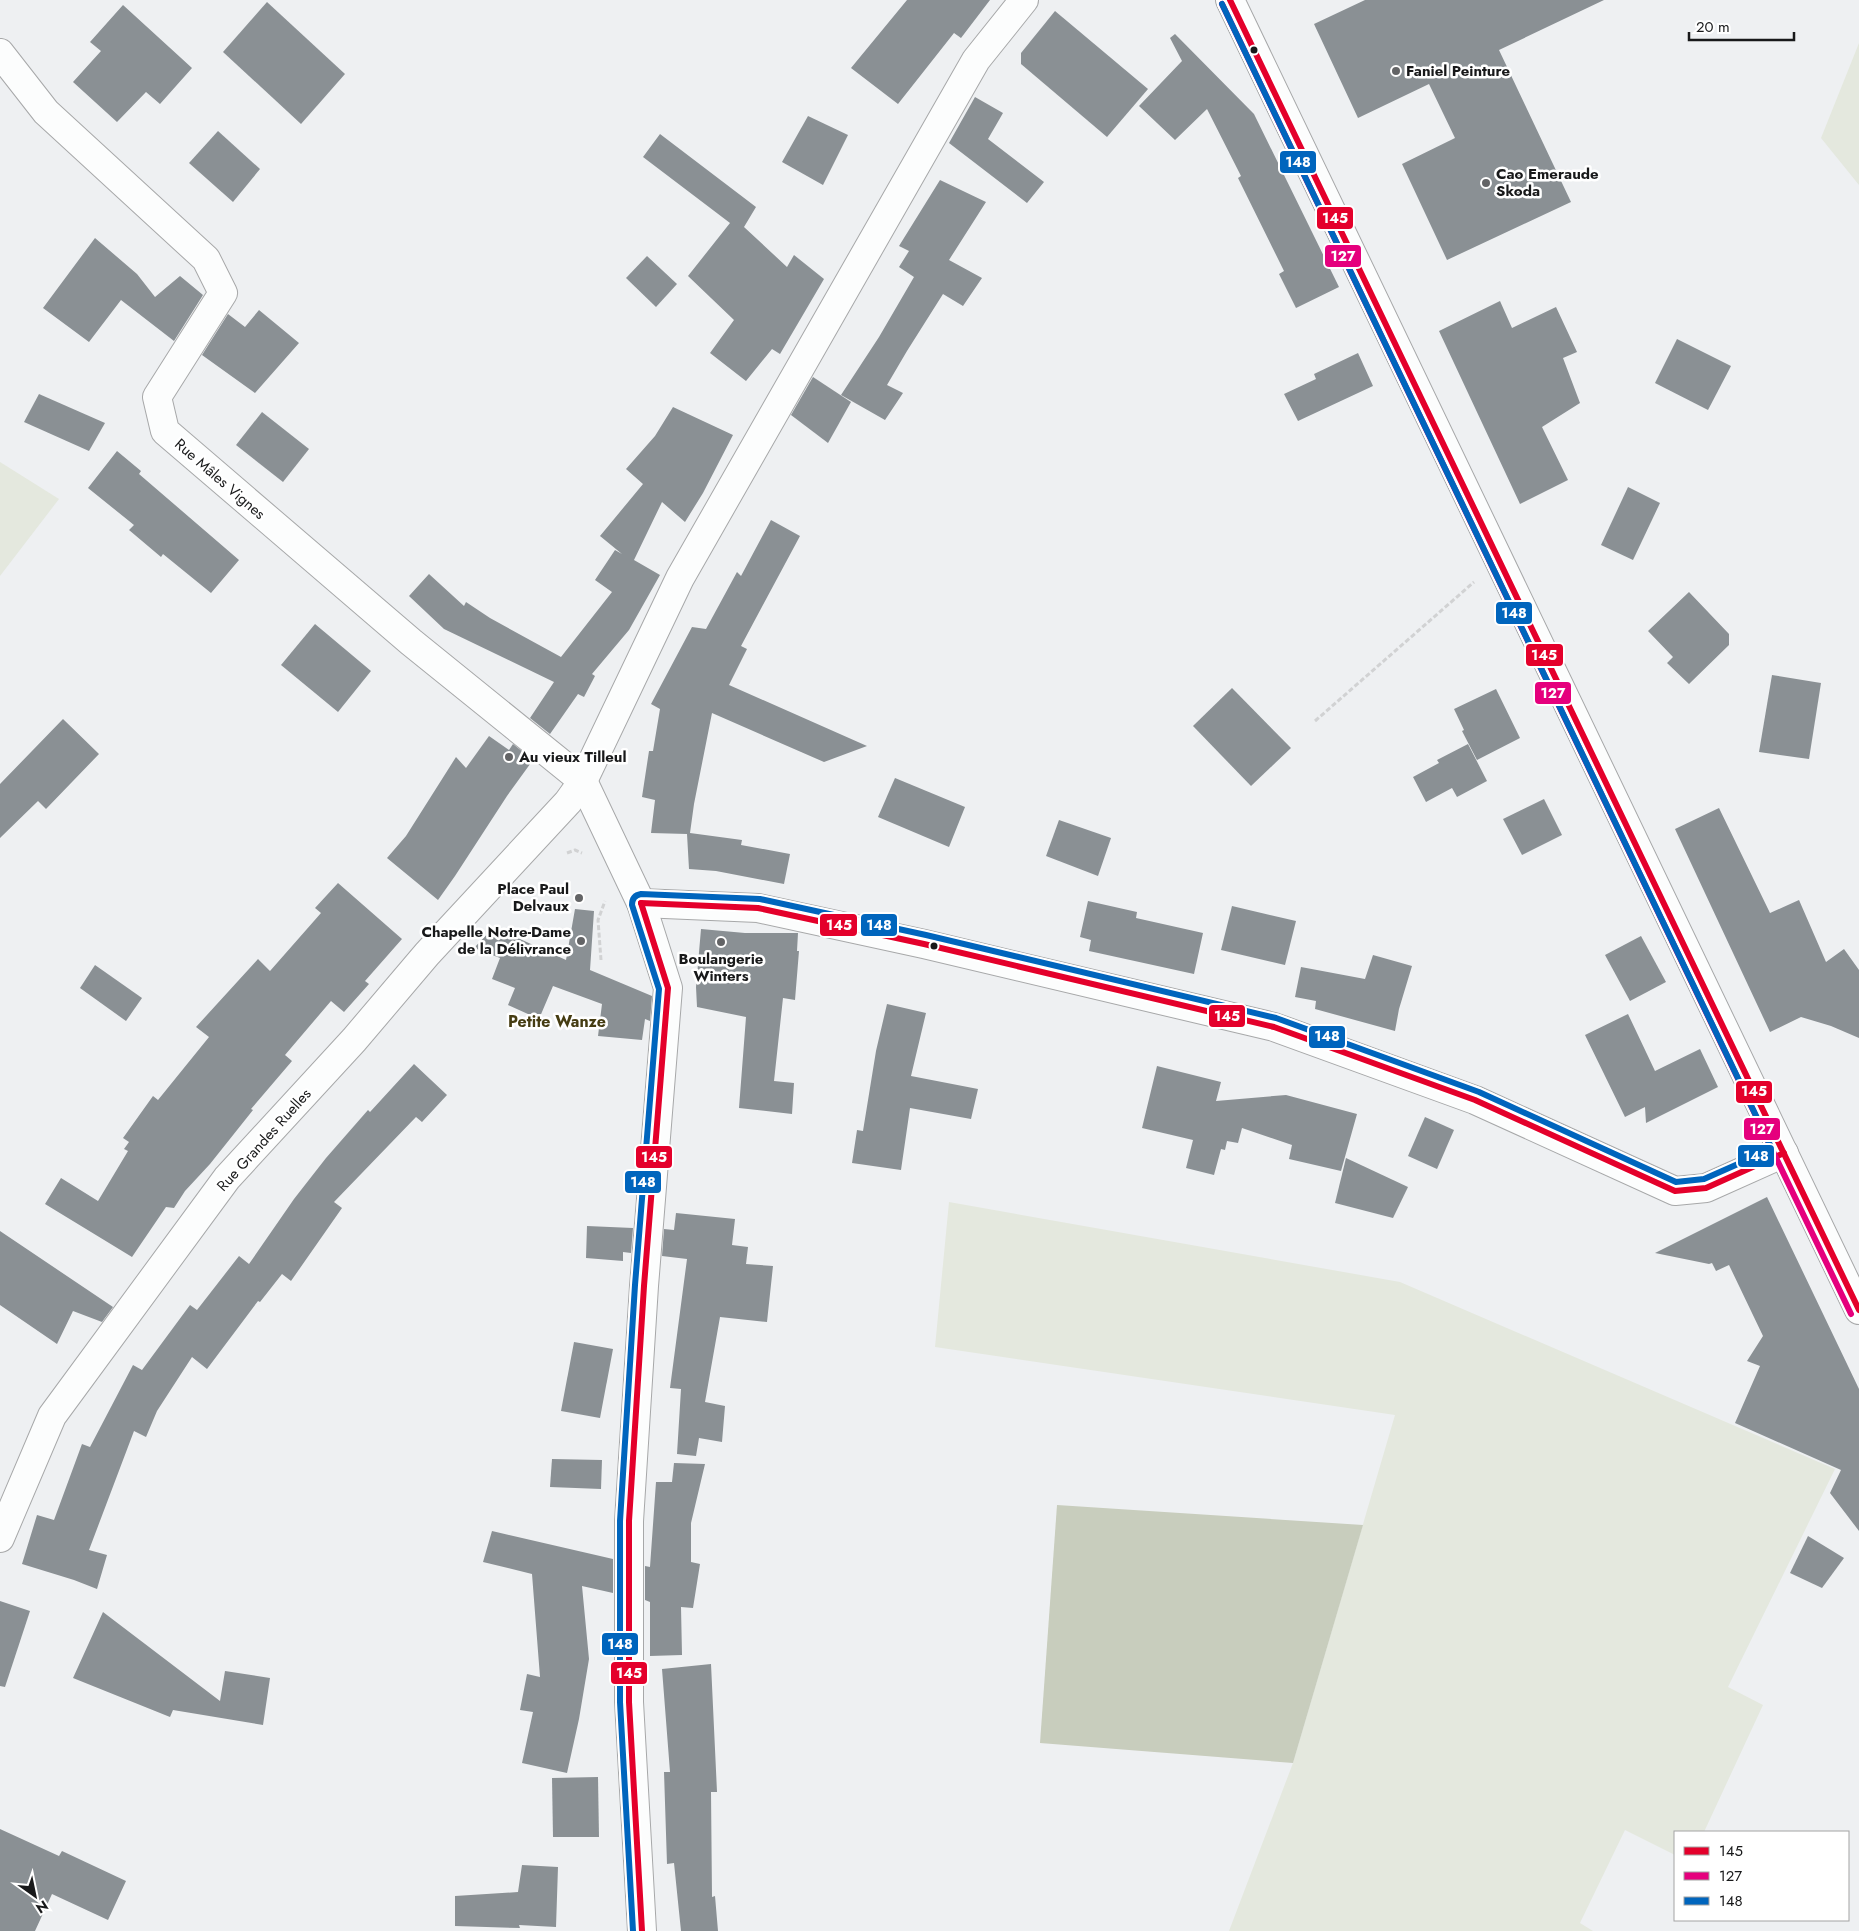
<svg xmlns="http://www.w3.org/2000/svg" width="1859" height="1931" font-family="Jost,sans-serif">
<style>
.green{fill:#e4e8de}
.forest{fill:#c8cdbd}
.building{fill:#8a9094}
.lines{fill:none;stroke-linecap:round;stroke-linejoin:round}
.minor-casing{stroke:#a7a8a9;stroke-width:30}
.major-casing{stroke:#a7a8a9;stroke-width:30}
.path{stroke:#d1d2d3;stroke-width:3;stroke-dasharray:5 2.5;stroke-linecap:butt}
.minor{stroke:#fcfdfd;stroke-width:28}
.major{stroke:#fcfdfd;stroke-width:28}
.bus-1-casing{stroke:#fff;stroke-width:10}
.bus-2-casing{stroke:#fff;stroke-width:10}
.bus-3-casing{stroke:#fff;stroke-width:10}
.bus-1{stroke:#e4002b;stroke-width:6}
.bus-2{stroke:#e5007d;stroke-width:6}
.bus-3{stroke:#0065bd;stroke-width:6}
.bus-dot{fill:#18191a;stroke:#fff;stroke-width:2}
.poi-dot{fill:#636466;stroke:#fff;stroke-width:2}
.labels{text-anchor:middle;stroke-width:5;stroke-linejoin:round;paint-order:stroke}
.poi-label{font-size:15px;font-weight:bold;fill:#18191a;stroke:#fff;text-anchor:start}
.street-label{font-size:15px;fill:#18191a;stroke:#fff}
.neighbourhood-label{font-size:16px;font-weight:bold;fill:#453c12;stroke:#fff}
.line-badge{stroke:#fff;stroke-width:2}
.badge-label{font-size:14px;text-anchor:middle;font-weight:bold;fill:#fff}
</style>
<rect width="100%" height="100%" fill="#eef0f2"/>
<g class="green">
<path d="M1859,43V185L1821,138Z"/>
<path d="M0,462L59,499L0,576Z"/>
<path d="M949,1202L1400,1282L1835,1469L1728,1687L1763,1705L1704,1832H1675V1855L1625,1830L1580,1923L1593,1931H1229L1293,1763L1395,1415L935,1347Z"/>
</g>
<path class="forest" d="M1057,1505L1363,1525L1293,1763L1040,1743Z"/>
<g class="building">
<path d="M907,0H990L961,38L954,33L898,104L851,68Z"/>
<path d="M1365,0H1604L1499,50L1571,202L1447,260L1402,164L1455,138L1429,84L1358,118L1314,24Z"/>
<path d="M267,2L345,74L301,124L223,52Z"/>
<path d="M123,5L192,68L160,104L146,92L117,122L73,82L101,51L90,42Z"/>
<path d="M1055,11L1148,89L1107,137L1021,64V53Z"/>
<path d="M1175,34L1254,114L1339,287L1296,308L1279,274L1284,271L1238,178L1241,176L1207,109L1175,140L1139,106L1182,61L1170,38Z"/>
<path d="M975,97L1003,113L988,139L1044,182L1027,203L949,143Z"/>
<path d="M808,116L848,135L823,185L782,162Z"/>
<path d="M218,131L260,169L233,202L189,163Z"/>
<path d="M660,134L756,207L744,227L787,267L794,255L824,279L780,354L772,349L746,381L710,353L734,320L688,276L730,223L643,157Z"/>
<path d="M940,180L986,202L949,260L982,278L963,306L943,294L907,351L887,385L903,393L885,420L841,395L879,337L914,277L899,267L909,251L899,246Z"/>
<path d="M95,238L137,274L155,297L180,276L203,295L174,341L121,300L89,342L43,308Z"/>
<path d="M647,256L677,284L656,307L626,278Z"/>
<path d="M1500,301L1512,328L1556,307L1577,352L1563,358L1580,403L1542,427L1568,480L1520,504L1439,331Z"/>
<path d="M259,310L299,343L255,393L202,355L228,314L245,327Z"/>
<path d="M1677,339L1731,366L1708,410L1655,383Z"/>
<path d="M1358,353L1373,386L1298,421L1284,394L1316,379L1314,374Z"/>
<path d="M813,377L851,402L828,443L791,415Z"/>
<path d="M39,394L105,423L89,451L24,422Z"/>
<path d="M673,407L733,435L703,493L685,522L662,502L634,560L660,575L629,630L592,674L595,676L584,697L578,694L550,734L530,718L554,682L444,629L409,596L429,574L464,606L466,602L490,618L561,657L612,592L595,580L615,550L622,554L600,536L643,484L626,469L655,436Z"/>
<path d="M262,412L309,449L283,482L236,445Z"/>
<path d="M117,451L141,471L139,474L239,560L211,593L163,554L161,557L129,530L134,525L88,488Z"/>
<path d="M1628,487L1660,503L1633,560L1601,545Z"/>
<path d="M771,520L800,536L741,646L747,649L729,685L867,746L824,762L712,713L694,804L690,833L742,840L741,845L790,854L784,884L716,871L689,869L687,834L651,833L655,800L642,797L649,751H653L660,709L651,704L692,627L706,629L737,572L741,576Z"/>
<path d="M1689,592L1729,634V645L1689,684L1667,663L1673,657L1648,631Z"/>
<path d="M315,624L371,671L338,712L281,665Z"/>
<path d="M1772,675L1821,683L1809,759L1759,752Z"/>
<path d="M1232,688L1291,748L1251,786L1193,726Z"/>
<path d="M1496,689L1520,738L1477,760L1462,731L1464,730L1454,709Z"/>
<path d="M63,719L99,754L46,809L38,801L0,838V784Z"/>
<path d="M489,736L509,750L513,744L533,760L507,796L455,876L438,900L387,858L406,836L456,757L466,768Z"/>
<path d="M1468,744L1487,781L1457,797L1452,788L1426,802L1413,777L1439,763L1437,760Z"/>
<path d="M895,778L965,807L949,847L878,817Z"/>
<path d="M1544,799L1562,835L1522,855L1503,819Z"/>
<path d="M1719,808L1770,913L1799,900L1826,962L1844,949L1859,970V1038L1831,1026L1801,1017L1770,1032L1675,829Z"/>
<path d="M1059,820L1111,838L1098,876L1046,856Z"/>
<path d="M338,883L402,939L365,981L369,984L344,1012L331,1001L285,1055L292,1061L251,1109L253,1110L210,1164L185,1191L174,1208L166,1207L132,1257L45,1204L61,1178L98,1201L128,1151L124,1149L129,1142L123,1138L153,1096L158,1100L209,1037L196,1027L258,959L270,971L321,913L315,908Z"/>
<path d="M1088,901L1137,912L1136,918L1203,933L1194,974L1089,951L1091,940L1080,937Z"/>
<path d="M1232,906L1296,921L1285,965L1221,950Z"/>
<path d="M575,909L594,911L590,970L652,996L650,1021L645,1019L642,1040L598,1036L602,1004L553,986L539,1019L508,1005L515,988L492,979L500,958L474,948L494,927L566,960Z"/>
<path d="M701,929L745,933H798L797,951H799L795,1000L783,998L774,1081L794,1083L792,1114L739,1108L746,1017L697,1007L696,987Z"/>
<path d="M1641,936L1666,982L1630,1001L1605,955Z"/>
<path d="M1373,955L1412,966L1399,1009L1395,1031L1315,1009L1316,1001L1295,997L1301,967L1365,979Z"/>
<path d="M95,965L142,998L126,1021L80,988Z"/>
<path d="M887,1004L926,1013L911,1076L978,1089L971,1119L910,1108L901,1170L852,1163L857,1130L863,1131L876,1051Z"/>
<path d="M1628,1014L1655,1071L1700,1049L1718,1087L1646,1123L1645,1107L1625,1117L1585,1035Z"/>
<path d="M414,1064L447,1095L422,1122L416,1117L334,1202L342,1208L291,1281L282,1274L260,1302L258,1301L207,1369L192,1357L157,1411L146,1437L134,1431L89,1550L107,1555L97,1589L74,1580L22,1564L37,1515L54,1520L82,1444L90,1447L133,1365L142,1370L190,1305L197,1310L239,1256L249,1264L294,1199L326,1158L368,1110L370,1112Z"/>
<path d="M1157,1066L1221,1082L1216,1101L1286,1095L1357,1114L1341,1171L1289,1159L1292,1145L1242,1128L1238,1143L1227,1141L1225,1150L1221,1149L1214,1175L1186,1168L1193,1140L1142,1128Z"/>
<path d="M1425,1117L1454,1130L1437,1169L1408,1156Z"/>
<path d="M1346,1158L1408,1187L1393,1218L1335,1203Z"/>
<path d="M1767,1197L1859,1389V1531L1830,1493L1841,1470L1735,1423L1760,1366L1747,1361L1763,1336L1729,1265L1716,1271L1712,1263L1709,1264L1655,1253Z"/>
<path d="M676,1213L735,1219L732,1245L748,1247L746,1264L773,1266L767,1322L720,1317L705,1402L725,1406L722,1442L699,1438L696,1456L677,1454L681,1389L670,1388L687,1259L662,1256L664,1229L674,1230Z"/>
<path d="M587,1226L633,1228L631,1253L623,1252V1261L586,1258Z"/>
<path d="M0,1231L113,1307L102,1322L73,1311L57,1344L0,1305Z"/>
<path d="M574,1342L613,1349L600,1418L561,1411Z"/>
<path d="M552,1459L602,1460L601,1489L550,1487Z"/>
<path d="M674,1463L705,1464L691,1523V1562L700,1564L693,1608L681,1607L682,1655L650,1656V1602L645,1600V1566L650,1567L656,1482H672Z"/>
<path d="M492,1531L613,1559V1593L582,1586L589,1659L579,1719L567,1773L522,1763L533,1712L520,1710L527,1674L540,1677L532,1574L483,1562Z"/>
<path d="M1808,1536L1844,1558L1822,1588L1790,1573Z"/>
<path d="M0,1601L30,1611L5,1687L0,1686Z"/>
<path d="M103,1612L220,1701L225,1671L270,1678L263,1725L173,1710L170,1717L73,1678Z"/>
<path d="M711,1664L717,1792H711L712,1897L715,1896L718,1931H681L674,1863L667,1864L664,1772H670L662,1669Z"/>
<path d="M598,1777L599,1837H553L552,1778Z"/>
<path d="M0,1829L59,1856L62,1851L126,1881L108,1920L52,1894L35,1931H0Z"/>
<path d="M522,1865L558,1867L556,1927L519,1925L520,1928L455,1926V1896L518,1892Z"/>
</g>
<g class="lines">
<defs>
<g id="minor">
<path d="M0,53L46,112L206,259L223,293L157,397L165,431L411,642L583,781L641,903L668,988L644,1286L629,1521V1702L642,1931"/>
<path d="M641,903L758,908L924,944L1274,1027L1475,1100L1675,1191L1706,1188L1784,1153"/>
<path d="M0,1538L52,1416L227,1178L354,1040L427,954L568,802L583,781L680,578L976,60L1024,0"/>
</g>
<path id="major" d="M1230,0L1859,1310"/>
</defs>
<use href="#minor" class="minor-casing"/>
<use href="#major" class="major-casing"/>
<g class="path">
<path d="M1315,721L1474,582"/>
<path d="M567,853L575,850L582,853"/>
<path d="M601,960L598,920L605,901"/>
</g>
<use href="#minor" class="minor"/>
<use href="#major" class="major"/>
<defs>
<g id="bus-1">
<path d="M1230,0L1859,1310"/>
<path d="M641,903L758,908L924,944L1274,1027L1475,1100L1675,1191L1706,1188L1784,1153"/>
<path d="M641,903L668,988L644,1286L629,1521V1702L642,1931"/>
</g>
<path id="bus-2" d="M1222,4L1851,1314"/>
<path id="bus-3" d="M633,1931L620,1702V1521L635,1285L659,989L632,905C632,899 635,895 641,894L760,899L926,935L1276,1018L1479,1092L1676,1182L1704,1179L1772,1149L1222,4"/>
</defs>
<use href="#bus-1" class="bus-1-casing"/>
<use href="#bus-2" class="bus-2-casing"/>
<use href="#bus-3" class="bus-3-casing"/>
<use href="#bus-1" class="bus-1"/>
<use href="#bus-2" class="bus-2"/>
<use href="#bus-3" class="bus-3"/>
</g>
<g class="bus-dot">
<circle cx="1254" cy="50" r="4.5"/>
<circle cx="934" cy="946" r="4.5"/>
</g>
<g class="poi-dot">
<circle cx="1396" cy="71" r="5"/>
<circle cx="1486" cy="183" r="5"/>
<circle cx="509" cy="757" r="5"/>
<circle cx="579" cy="898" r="5"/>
<circle cx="581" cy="941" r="5"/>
<circle cx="721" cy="942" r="5"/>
</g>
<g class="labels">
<g class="poi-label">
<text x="1406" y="76">Faniel Peinture</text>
<text x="1496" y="179">Cao Emeraude<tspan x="1496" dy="17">Skoda</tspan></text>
<text x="519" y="762">Au vieux Tilleul</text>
<text x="569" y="894" text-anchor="end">Place Paul<tspan x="569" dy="17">Delvaux</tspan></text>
<text x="571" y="937" text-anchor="end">Chapelle Notre-Dame<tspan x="571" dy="17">de la Délivrance</tspan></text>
<text x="721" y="964" text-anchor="middle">Boulangerie<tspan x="721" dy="17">Winters</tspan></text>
</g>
<g class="street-label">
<text transform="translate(220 479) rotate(41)" y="5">Rue Mâles Vignes</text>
<text transform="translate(264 1140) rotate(-48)" y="5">Rue Grandes Ruelles</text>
</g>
<g class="neighbourhood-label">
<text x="557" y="1027">Petite Wanze</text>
</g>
</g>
<g class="line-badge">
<rect x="1279" y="150" width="38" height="24" rx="5" fill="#0065bd"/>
<rect x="1316" y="206" width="38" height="24" rx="5" fill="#e4002b"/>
<rect x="1324" y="244" width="38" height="24" rx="5" fill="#e5007d"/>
<rect x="1495" y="601" width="38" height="24" rx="5" fill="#0065bd"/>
<rect x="1525" y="643" width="39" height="24" rx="5" fill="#e4002b"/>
<rect x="1534" y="681" width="38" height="24" rx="5" fill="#e5007d"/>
<rect x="860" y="913" width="38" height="24" rx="5" fill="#0065bd"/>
<rect x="819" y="913" width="39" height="24" rx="5" fill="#e4002b"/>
<rect x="1208" y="1004" width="38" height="24" rx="5" fill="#e4002b"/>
<rect x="1308" y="1025" width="38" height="24" rx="5" fill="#0065bd"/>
<rect x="1735" y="1080" width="38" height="24" rx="5" fill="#e4002b"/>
<rect x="1743" y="1117" width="38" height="24" rx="5" fill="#e5007d"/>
<rect x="1737" y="1144" width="38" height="24" rx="5" fill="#0065bd"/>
<rect x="635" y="1145" width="38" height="24" rx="5" fill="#e4002b"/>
<rect x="624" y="1170" width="38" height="24" rx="5" fill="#0065bd"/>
<rect x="601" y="1632" width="38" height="24" rx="5" fill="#0065bd"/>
<rect x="610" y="1661" width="38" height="24" rx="5" fill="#e4002b"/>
</g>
<g class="badge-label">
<text x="1298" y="167">148</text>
<text x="1335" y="223">145</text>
<text x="1343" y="261">127</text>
<text x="1514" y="618">148</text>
<text x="1544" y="660">145</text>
<text x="1553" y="698">127</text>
<text x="879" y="930">148</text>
<text x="839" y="930">145</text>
<text x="1227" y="1021">145</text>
<text x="1327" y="1041">148</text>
<text x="1754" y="1096">145</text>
<text x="1762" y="1134">127</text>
<text x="1756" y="1161">148</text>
<text x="654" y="1162">145</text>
<text x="643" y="1187">148</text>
<text x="620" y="1649">148</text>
<text x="629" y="1678">145</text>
</g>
<rect x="1674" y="1831" width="175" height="90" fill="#ffffff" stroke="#a3a3a3"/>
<rect x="1684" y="1847" width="25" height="8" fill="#e4002b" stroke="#a3a3a3"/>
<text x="1719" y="1856" font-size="15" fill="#18191a">145</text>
<rect x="1684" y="1872" width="25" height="8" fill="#e5007d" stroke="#a3a3a3"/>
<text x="1719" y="1881" font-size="15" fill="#18191a">127</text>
<rect x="1684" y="1897" width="25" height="8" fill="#0065bd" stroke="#a3a3a3"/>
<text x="1719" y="1906" font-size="15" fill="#18191a">148</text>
<g transform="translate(35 1896) rotate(147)" stroke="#ffffff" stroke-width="4" paint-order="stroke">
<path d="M0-4L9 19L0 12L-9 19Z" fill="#18191a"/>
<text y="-8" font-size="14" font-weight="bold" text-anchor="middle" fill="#18191a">N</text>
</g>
<path d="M1689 32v8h105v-8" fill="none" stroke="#18191a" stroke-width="2.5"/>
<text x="1696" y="32" font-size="15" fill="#18191a" stroke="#ffffff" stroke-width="4" paint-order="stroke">20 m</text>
</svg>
